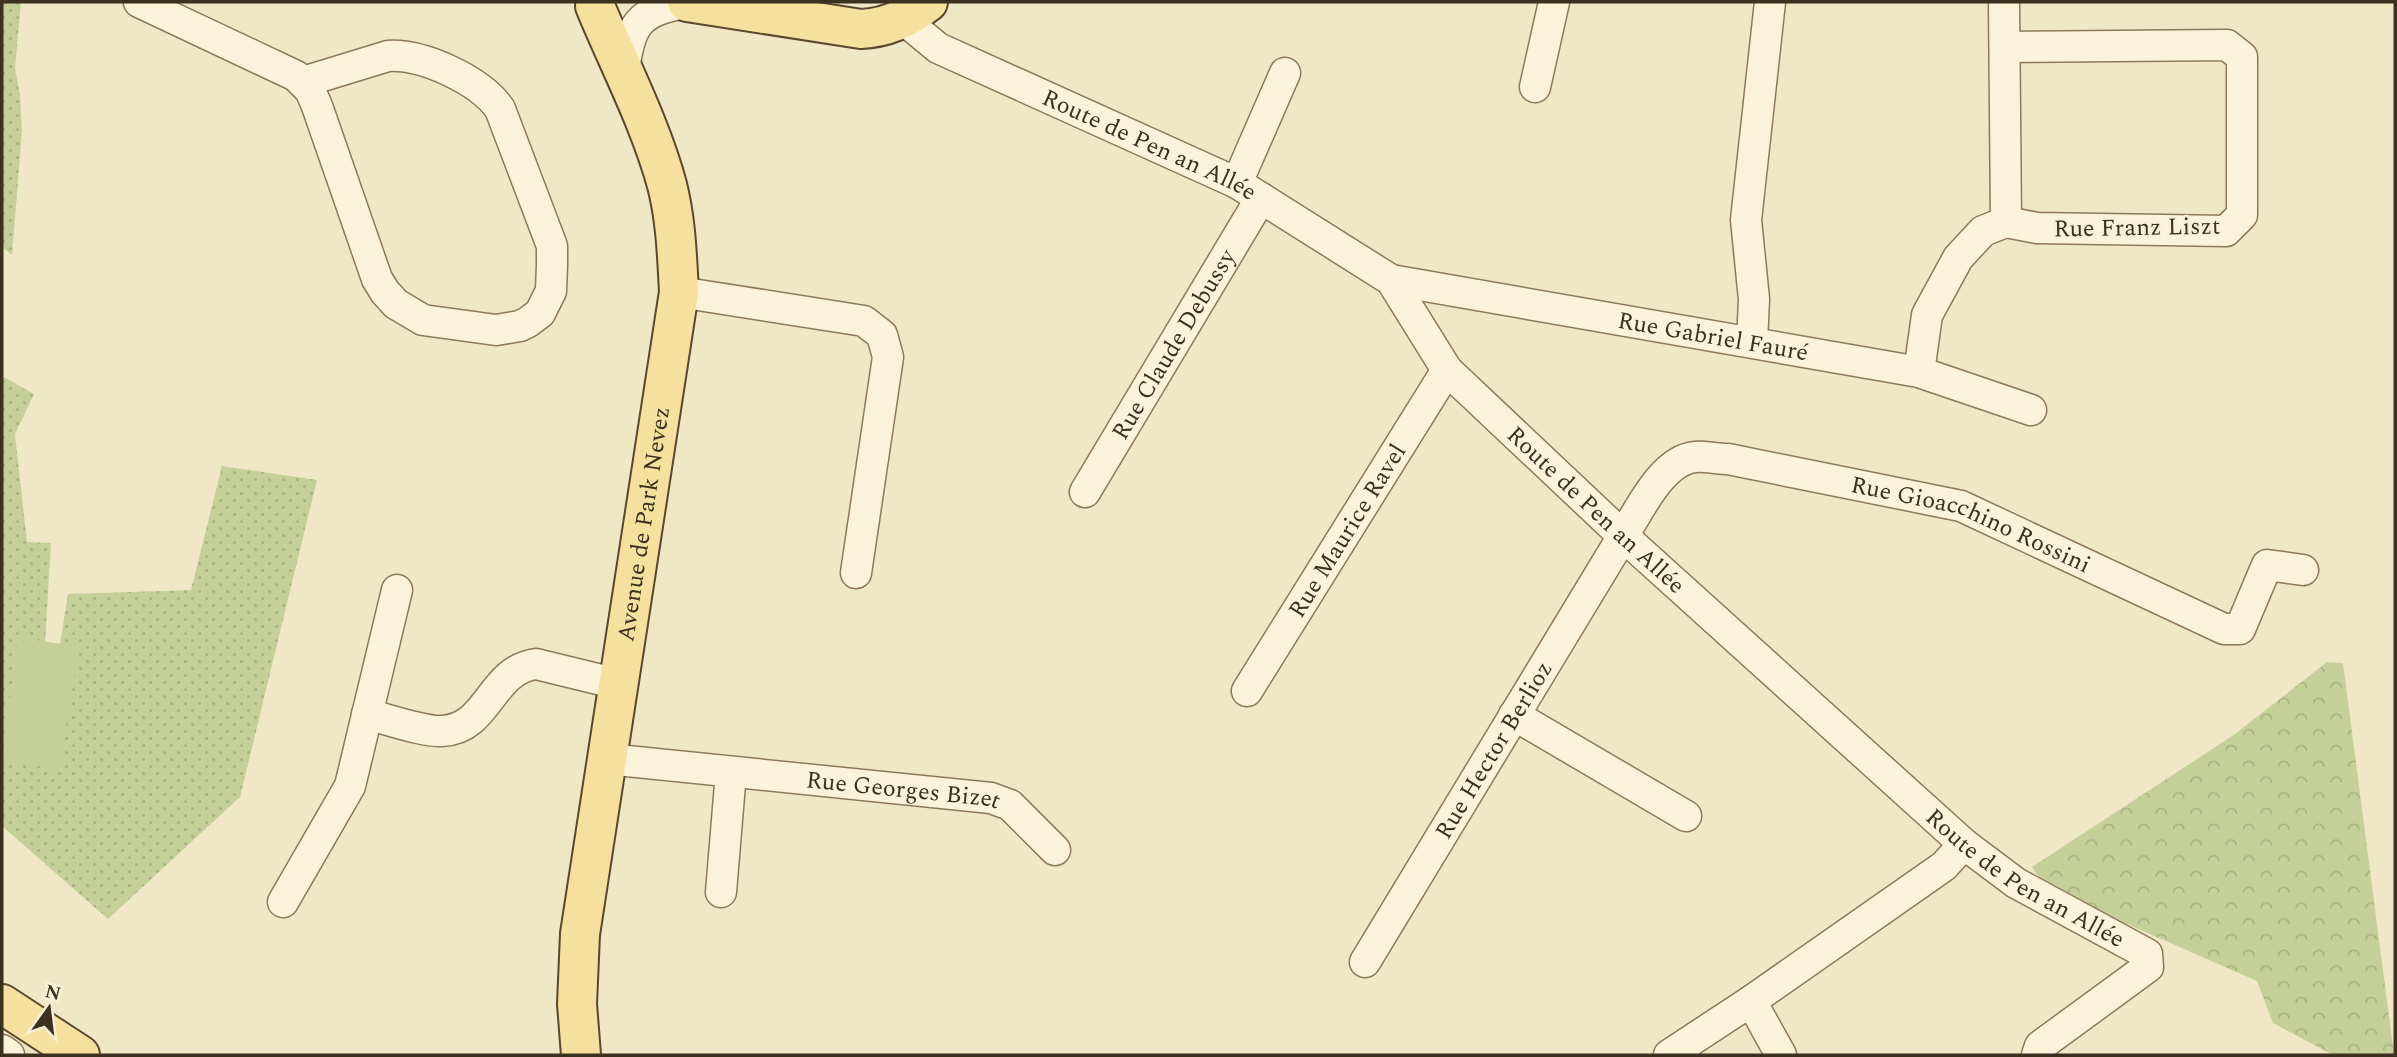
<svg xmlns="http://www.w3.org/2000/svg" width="2397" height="1057" font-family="Spectral,serif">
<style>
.grass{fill:url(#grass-dots)}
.forest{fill:url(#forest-crowns)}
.pitch{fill:#c5d099}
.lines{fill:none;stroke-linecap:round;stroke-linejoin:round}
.minor-casing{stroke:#8d795a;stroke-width:33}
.major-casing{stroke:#5b472f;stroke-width:42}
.minor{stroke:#faf3da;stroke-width:30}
.major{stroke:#f5e09d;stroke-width:38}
.labels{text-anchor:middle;stroke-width:5;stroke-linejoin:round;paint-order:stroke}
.street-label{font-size:24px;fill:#3c301f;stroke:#f7f0d6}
</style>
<defs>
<pattern id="grass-dots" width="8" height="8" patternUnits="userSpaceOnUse" patternTransform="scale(1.75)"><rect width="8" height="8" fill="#c5d099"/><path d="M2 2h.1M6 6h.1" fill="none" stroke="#aab383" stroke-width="1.8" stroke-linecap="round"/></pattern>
<pattern id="forest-crowns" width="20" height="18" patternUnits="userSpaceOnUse" patternTransform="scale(1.75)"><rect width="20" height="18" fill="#c5d099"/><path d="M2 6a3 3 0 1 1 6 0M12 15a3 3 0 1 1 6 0" fill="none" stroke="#aab383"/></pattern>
</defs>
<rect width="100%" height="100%" fill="#f0e7c6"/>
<g class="grass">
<path d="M2,2H21L15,68L20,95L22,131L12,255L2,247Z"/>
<path d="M2,376L34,394L15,434L27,542L51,543L45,642L60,644L68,594L191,590L222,466L317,480L240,797L108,919L2,826Z"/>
</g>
<path class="forest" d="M2327,662L2343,663L2394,1055H2333L2273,1023L2257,981L2047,889L2032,867L2235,734Z"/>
<path class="pitch" d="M18,637L79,647L59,770L2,760Z"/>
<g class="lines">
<defs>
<g id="minor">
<path d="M139,2L296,76L310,90L317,106L377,279L385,292L396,304L423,320L496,330L520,326L528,322L540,313L551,291L552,265V246L500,109C480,80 423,54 388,56L303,82"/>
<path id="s1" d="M903,19L938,48L1237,183L1391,280L1447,370L1623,536L1964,844L2016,883L2147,954L2148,967L2040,1046L2037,1055"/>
<path d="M2005,47L2227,45L2242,57V215L2226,231L2037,228L2006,222"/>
<path d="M623,75C631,24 635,12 689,2"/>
<path d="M1535,87L1554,2"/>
<path d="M1237,183L1285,73"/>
<path id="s2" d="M1391,280L1919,372L2031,410"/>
<path d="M679,292L864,321L882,335L888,357L856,573"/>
<path d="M1752,342L1754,299L1746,220L1770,2"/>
<path d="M1919,372L1927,315L1958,258L1983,231L2006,222L2004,2"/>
<path id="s3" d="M1085,492L1261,198"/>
<path id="s4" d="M1247,691L1447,370"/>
<path d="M367,714C387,719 423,732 442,731C489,729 490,670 536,664L618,684"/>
<path d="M1514,715L1686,816"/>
<path id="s5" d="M607,759L991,798L1010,805L1055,850"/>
<path d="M721,892L731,772"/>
<path d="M283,902L350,786L397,590"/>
<path id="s6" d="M1365,962L1623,536C1639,511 1662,460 1695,457C1705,456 1717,459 1728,459L1961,506L2224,629H2240L2267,565L2303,570"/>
<path d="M1751,1001L1781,1055"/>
<path d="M2,1050L9,1055"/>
<path d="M1669,1055L1751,1001L1944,866L1964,844"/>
</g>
<g id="major">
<path d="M687,2L861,29C887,28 908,18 928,2"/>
<path d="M2,1004L80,1055"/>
<path id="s7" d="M581,1055L577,1004L580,934L679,292C677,256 676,220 667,185C651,125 619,64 595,6"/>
</g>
</defs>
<use href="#minor" class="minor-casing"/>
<use href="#major" class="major-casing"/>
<use href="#minor" class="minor"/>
<use href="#major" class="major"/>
</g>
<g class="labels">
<g class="street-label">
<text dy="8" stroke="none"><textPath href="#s1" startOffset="278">Route de Pen an Allée</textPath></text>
<text transform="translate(2137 227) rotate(-1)" y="8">Rue Franz Liszt</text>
<text dy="8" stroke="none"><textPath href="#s2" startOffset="327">Rue Gabriel Fauré</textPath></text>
<text dy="8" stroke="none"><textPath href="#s3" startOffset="172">Rue Claude Debussy</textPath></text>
<text dy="8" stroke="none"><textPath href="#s1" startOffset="866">Route de Pen an Allée</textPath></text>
<text dy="8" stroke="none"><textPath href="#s7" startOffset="536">Avenue de Park Nevez</textPath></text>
<text dy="8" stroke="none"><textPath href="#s6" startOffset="894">Rue Gioacchino Rossini</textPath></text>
<text dy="8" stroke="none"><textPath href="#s4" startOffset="189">Rue Maurice Ravel</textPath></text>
<text dy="8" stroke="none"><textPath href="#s6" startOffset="248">Rue Hector Berlioz</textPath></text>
<text dy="8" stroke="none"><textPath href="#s5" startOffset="298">Rue Georges Bizet</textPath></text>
<text dy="8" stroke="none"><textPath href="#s1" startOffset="1433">Route de Pen an Allée</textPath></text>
</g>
</g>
<rect width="2397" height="1057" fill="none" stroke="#3c301f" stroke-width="7"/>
<g transform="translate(49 1008) rotate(14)" stroke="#f7f0d6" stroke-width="5" paint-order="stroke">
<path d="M0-5L12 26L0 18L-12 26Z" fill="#3c301f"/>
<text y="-10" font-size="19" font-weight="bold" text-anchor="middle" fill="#3c301f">N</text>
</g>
</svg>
